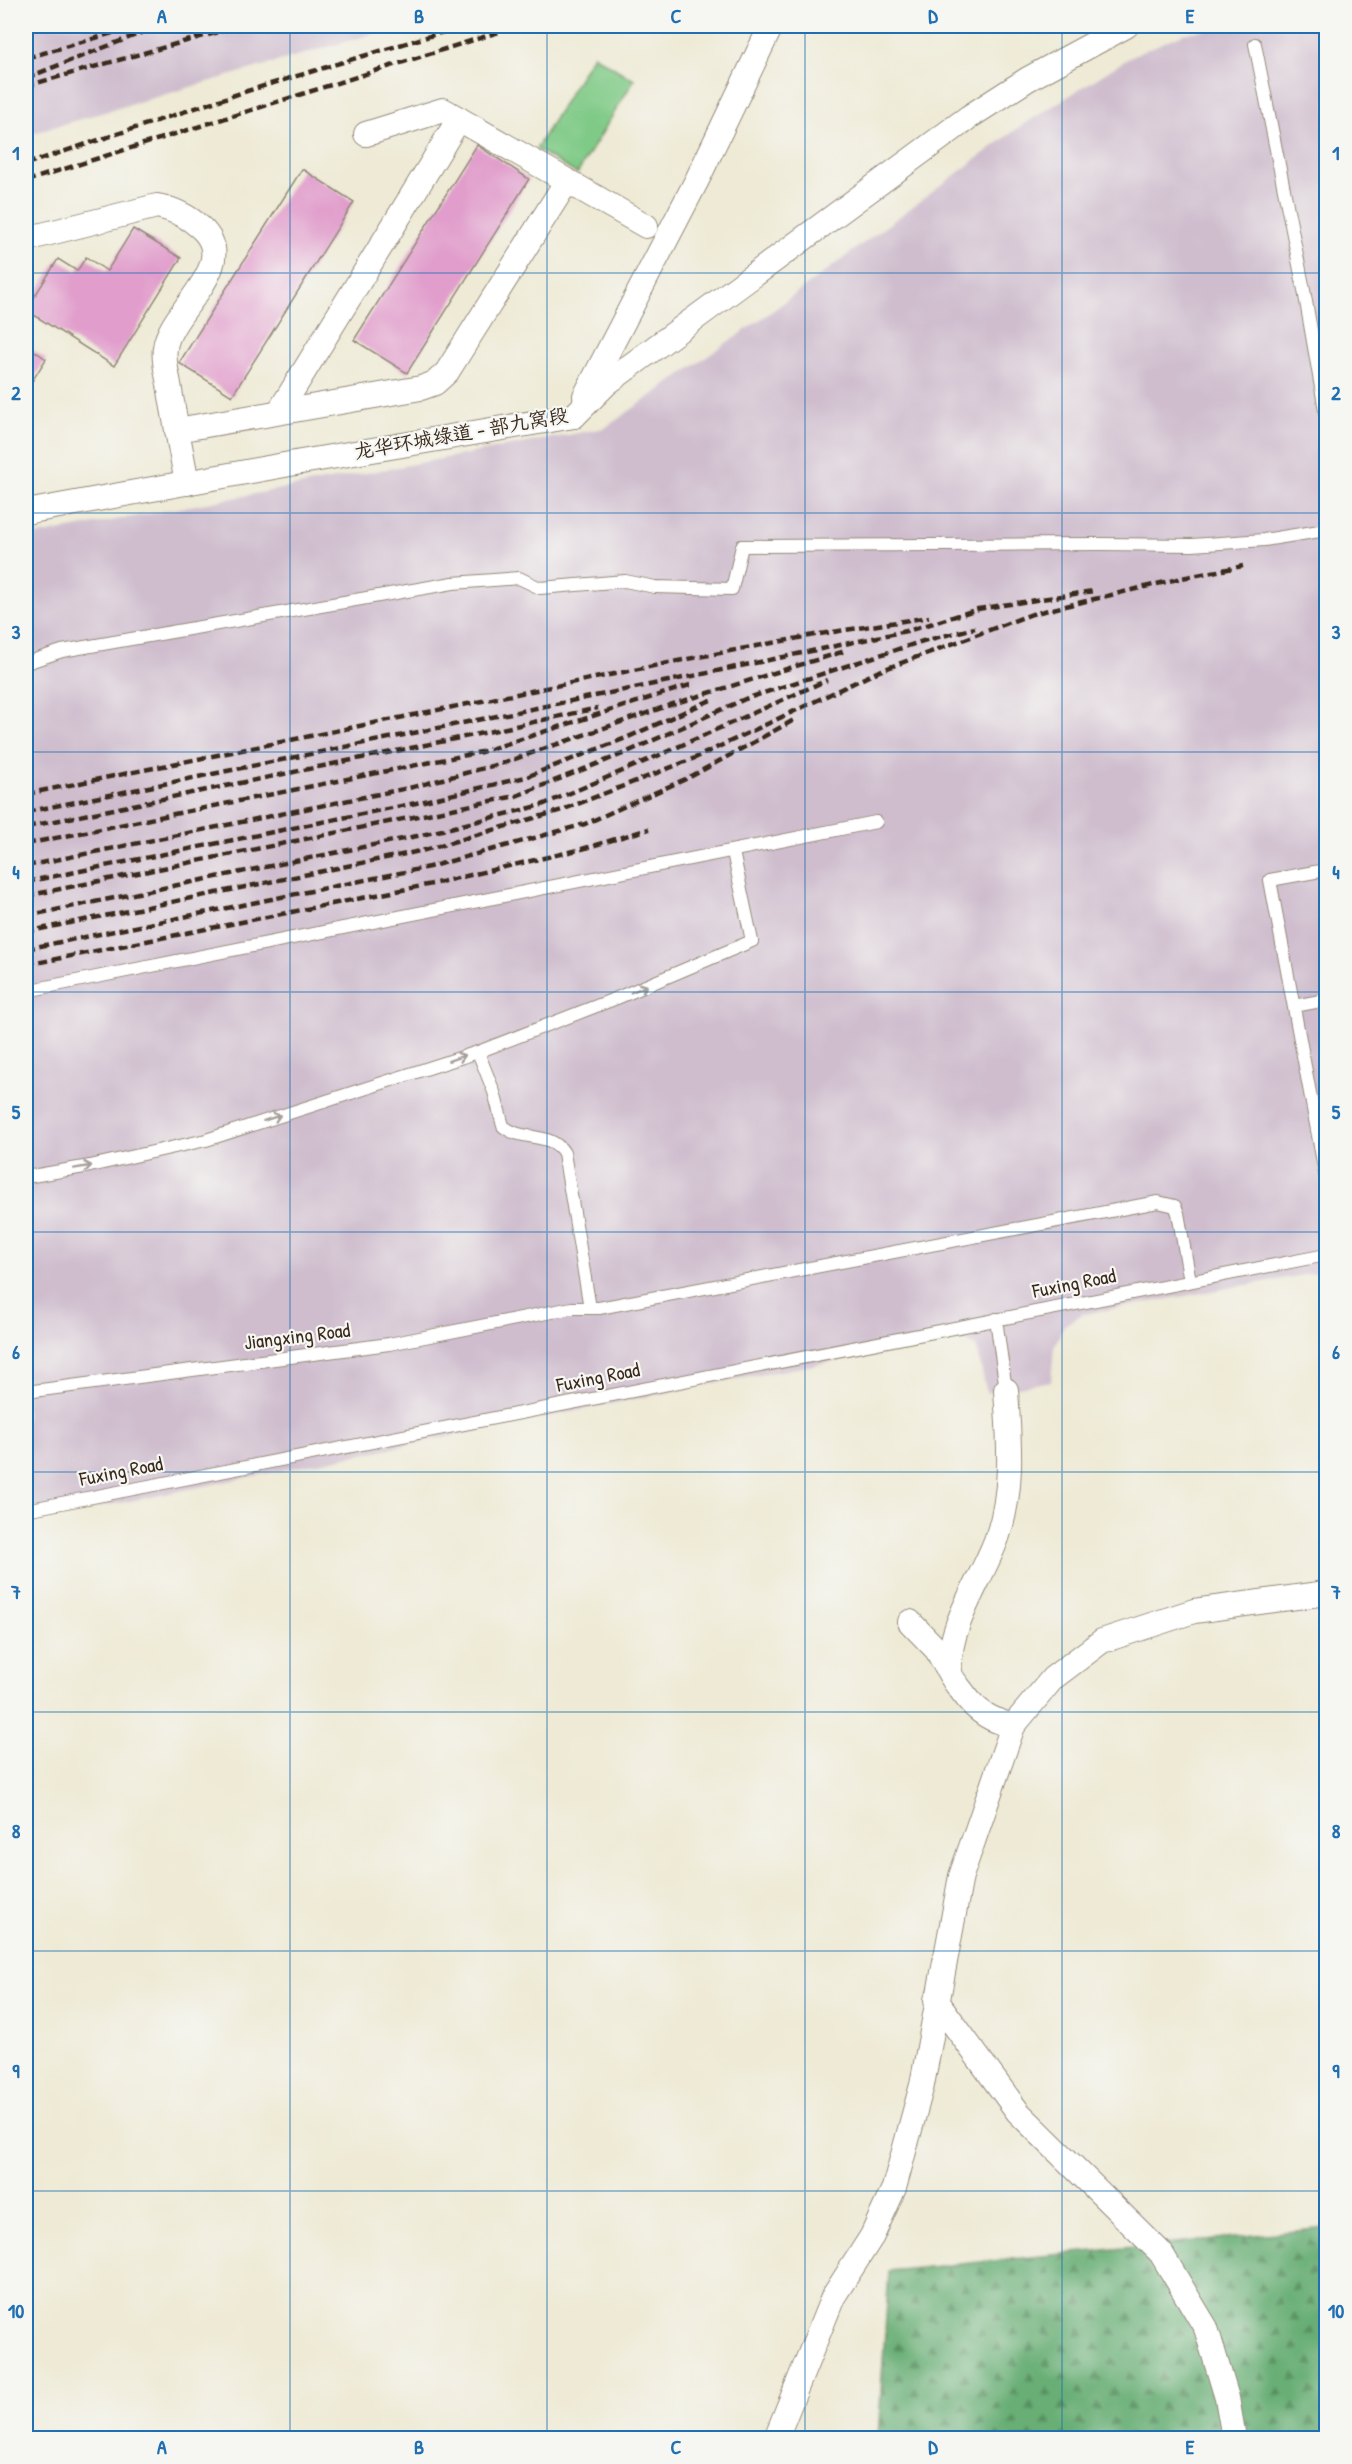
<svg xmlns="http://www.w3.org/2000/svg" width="1352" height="2464" font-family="'Patrick Hand','LXGW WenKai TC',sans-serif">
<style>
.industrial{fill:#cfbdce}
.forest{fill:url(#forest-firs);stroke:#526c49;stroke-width:1.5}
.pitch{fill:#80ca87;stroke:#5e7a52;stroke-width:1.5}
.building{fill:#e19ecc}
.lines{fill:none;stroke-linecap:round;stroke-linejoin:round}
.service-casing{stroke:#948a7a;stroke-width:14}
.minor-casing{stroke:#948a7a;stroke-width:26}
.service{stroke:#fff;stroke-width:12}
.minor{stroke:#fff;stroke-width:24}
.rail{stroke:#3b2a1e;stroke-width:4.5;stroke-dasharray:9 4.5;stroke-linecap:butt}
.oneway{stroke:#a79f9a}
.grid{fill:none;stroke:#1f6fb2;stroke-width:1.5;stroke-opacity:0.55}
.labels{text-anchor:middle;stroke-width:4.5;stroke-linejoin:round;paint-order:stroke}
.street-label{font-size:20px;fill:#3b2a1e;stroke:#f6f6f2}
.neatline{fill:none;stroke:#1f6fb2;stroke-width:2}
.grid-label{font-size:20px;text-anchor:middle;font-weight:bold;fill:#1f6fb2}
</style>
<defs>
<pattern id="forest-firs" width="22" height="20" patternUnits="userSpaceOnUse" patternTransform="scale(1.5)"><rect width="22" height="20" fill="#68ae74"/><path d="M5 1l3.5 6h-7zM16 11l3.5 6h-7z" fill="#578e5f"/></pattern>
</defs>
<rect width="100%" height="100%" fill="#f6f6f2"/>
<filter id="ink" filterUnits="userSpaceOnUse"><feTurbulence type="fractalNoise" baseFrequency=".0167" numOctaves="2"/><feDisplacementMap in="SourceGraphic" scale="12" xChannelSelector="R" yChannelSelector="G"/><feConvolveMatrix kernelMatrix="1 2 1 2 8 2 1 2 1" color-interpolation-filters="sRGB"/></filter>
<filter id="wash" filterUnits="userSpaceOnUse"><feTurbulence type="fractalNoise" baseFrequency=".008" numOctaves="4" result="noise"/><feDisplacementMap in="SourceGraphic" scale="24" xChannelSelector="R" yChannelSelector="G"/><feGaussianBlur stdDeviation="1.35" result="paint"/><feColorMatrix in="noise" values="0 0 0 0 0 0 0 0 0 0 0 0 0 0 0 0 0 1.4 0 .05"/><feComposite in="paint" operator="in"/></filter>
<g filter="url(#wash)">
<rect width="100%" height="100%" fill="#eeead5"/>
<g class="industrial">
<path d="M26,26H400L26,135Z"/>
<path d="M1221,26H1326V1271L1083,1314L1064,1325L1054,1347L1051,1381L987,1393L976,1346L960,1339L713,1383L26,1522V537L605,428L771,312L1018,128L1134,55L1183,34Z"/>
</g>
<path class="forest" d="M1326,2228V2438H878L889,2271Z"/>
<path class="pitch" d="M593,55L634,80L577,174L536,149Z"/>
<g id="blocks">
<g class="building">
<path d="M477,145L529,179L407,373L354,340Z"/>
<path d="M302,169L354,202L232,396L179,363Z"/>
<path d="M133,229L181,258L114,366L26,310L58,259L77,271L86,257L107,271Z"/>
<path d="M26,345L46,359L26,391Z"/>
</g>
</g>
</g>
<g filter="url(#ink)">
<use href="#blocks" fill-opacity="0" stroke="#948a7a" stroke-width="1.5"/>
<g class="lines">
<defs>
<g id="service">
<path d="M1255,44L1304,290L1326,416"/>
<path d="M26,663L62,651L453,583L519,578L540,588L625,581L655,587L732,589L742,546L1101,544L1192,545L1264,540L1326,530"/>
<path d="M1326,870L1270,880L1326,1178"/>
<path d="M26,991L876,822"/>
<path d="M1294,1006L1326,1000"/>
<path d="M478,1052L494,1092L503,1126C521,1142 551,1131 564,1153L590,1308"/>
<path d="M26,1177L90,1166L206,1140L478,1052L617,998L752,941L733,852"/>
<path d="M996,1319L1006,1390"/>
<path d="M26,1392L389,1344L572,1308H599L1158,1202L1175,1206L1178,1213L1190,1281"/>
<path d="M26,1510L1326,1255"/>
</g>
<g id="minor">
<path d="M366,134L443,110L646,226"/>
<path d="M26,239L157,206C173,209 189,217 201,228C242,266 169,310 165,348C163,360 167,373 169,384C174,417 181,450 187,483"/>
<path d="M585,396L697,180L771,26"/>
<path d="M279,412L459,119"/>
<path d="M574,416L607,383L969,117L1028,79L1126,26"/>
<path d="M177,430L421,388L435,383L447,372L567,181"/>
<path d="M26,512L301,462L574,416"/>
<path d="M1006,1390C1009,1439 1014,1487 998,1535C984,1577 946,1626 950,1672C951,1679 960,1688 964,1694C978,1713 991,1720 1013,1726"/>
<path d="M910,1622L937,1650L950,1674"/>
<path d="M936,2000L1018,2112L1161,2253L1206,2328L1227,2398L1234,2438"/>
<path d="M776,2438L833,2297L872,2236L894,2188L922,2085L961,1876L1013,1726L1053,1678L1102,1641L1194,1611L1326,1593"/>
</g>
</defs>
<use href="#service" class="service-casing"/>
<use href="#minor" class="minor-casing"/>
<use href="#service" class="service"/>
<use href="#minor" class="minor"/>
<g class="rail">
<path d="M26,58L134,27"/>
<path d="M26,78L159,26"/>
<path d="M26,86L240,26"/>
<path d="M26,164L247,91L463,26"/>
<path d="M26,181L518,26"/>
<path d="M26,794L688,659L820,634L929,617"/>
<path d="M26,812L698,675L911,630L978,609L1093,591"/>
<path d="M26,827L474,735L598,708"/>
<path d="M26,844L481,752L693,684"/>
<path d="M26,866L413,787L503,763L673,704L845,651"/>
<path d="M26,882L416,803L526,777L626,738L713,699"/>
<path d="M26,896L516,796L625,753L745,699L923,641L975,628"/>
<path d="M26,916L422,835L542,805L653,758L827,680"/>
<path d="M26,932L425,850L562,810L695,758L877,672L1032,614L1182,578L1243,566"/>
<path d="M26,949L429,867L585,824L690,777L794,720"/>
<path d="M26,965L432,884L582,849L649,829"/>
</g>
</g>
<defs><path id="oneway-shaft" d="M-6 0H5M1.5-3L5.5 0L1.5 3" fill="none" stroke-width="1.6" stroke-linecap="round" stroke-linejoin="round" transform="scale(1.5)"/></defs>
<g class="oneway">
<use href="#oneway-shaft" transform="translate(639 989) rotate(-23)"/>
<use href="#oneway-shaft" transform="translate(457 1058) rotate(-18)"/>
<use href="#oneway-shaft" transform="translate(272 1118) rotate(-18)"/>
<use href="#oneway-shaft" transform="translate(83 1167) rotate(-10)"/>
</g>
</g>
<path class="grid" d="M290,26V2438M547,26V2438M805,26V2438M1062,26V2438M26,273H1326M26,513H1326M26,752H1326M26,992H1326M26,1232H1326M26,1472H1326M26,1712H1326M26,1951H1326M26,2191H1326"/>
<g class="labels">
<g class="street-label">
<text transform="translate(461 433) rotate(-10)" y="7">龙华环城绿道 - 部九窝段</text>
<text transform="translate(1074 1283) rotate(-11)" y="7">Fuxing Road</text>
<text transform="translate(297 1336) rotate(-7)" y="7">Jiangxing Road</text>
<text transform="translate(598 1377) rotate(-11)" y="7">Fuxing Road</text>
<text transform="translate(121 1471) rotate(-11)" y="7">Fuxing Road</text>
</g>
</g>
<rect width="1352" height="2464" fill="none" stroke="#f6f6f2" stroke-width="66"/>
<rect x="33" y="33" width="1286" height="2398" class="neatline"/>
<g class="grid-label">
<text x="162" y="23">A</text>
<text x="419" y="23">B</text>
<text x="676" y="23">C</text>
<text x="933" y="23">D</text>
<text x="1190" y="23">E</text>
<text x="16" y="160">1</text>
<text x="1336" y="160">1</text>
<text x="16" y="400">2</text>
<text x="1336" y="400">2</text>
<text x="16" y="639">3</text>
<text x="1336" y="639">3</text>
<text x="16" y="879">4</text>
<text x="1336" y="879">4</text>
<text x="16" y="1119">5</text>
<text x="1336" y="1119">5</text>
<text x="16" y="1359">6</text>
<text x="1336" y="1359">6</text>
<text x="16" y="1599">7</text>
<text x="1336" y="1599">7</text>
<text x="16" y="1838">8</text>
<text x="1336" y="1838">8</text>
<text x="16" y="2078">9</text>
<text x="1336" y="2078">9</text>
<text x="16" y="2318">10</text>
<text x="1336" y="2318">10</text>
<text x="162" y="2454">A</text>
<text x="419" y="2454">B</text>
<text x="676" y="2454">C</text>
<text x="933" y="2454">D</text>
<text x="1190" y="2454">E</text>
</g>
</svg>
